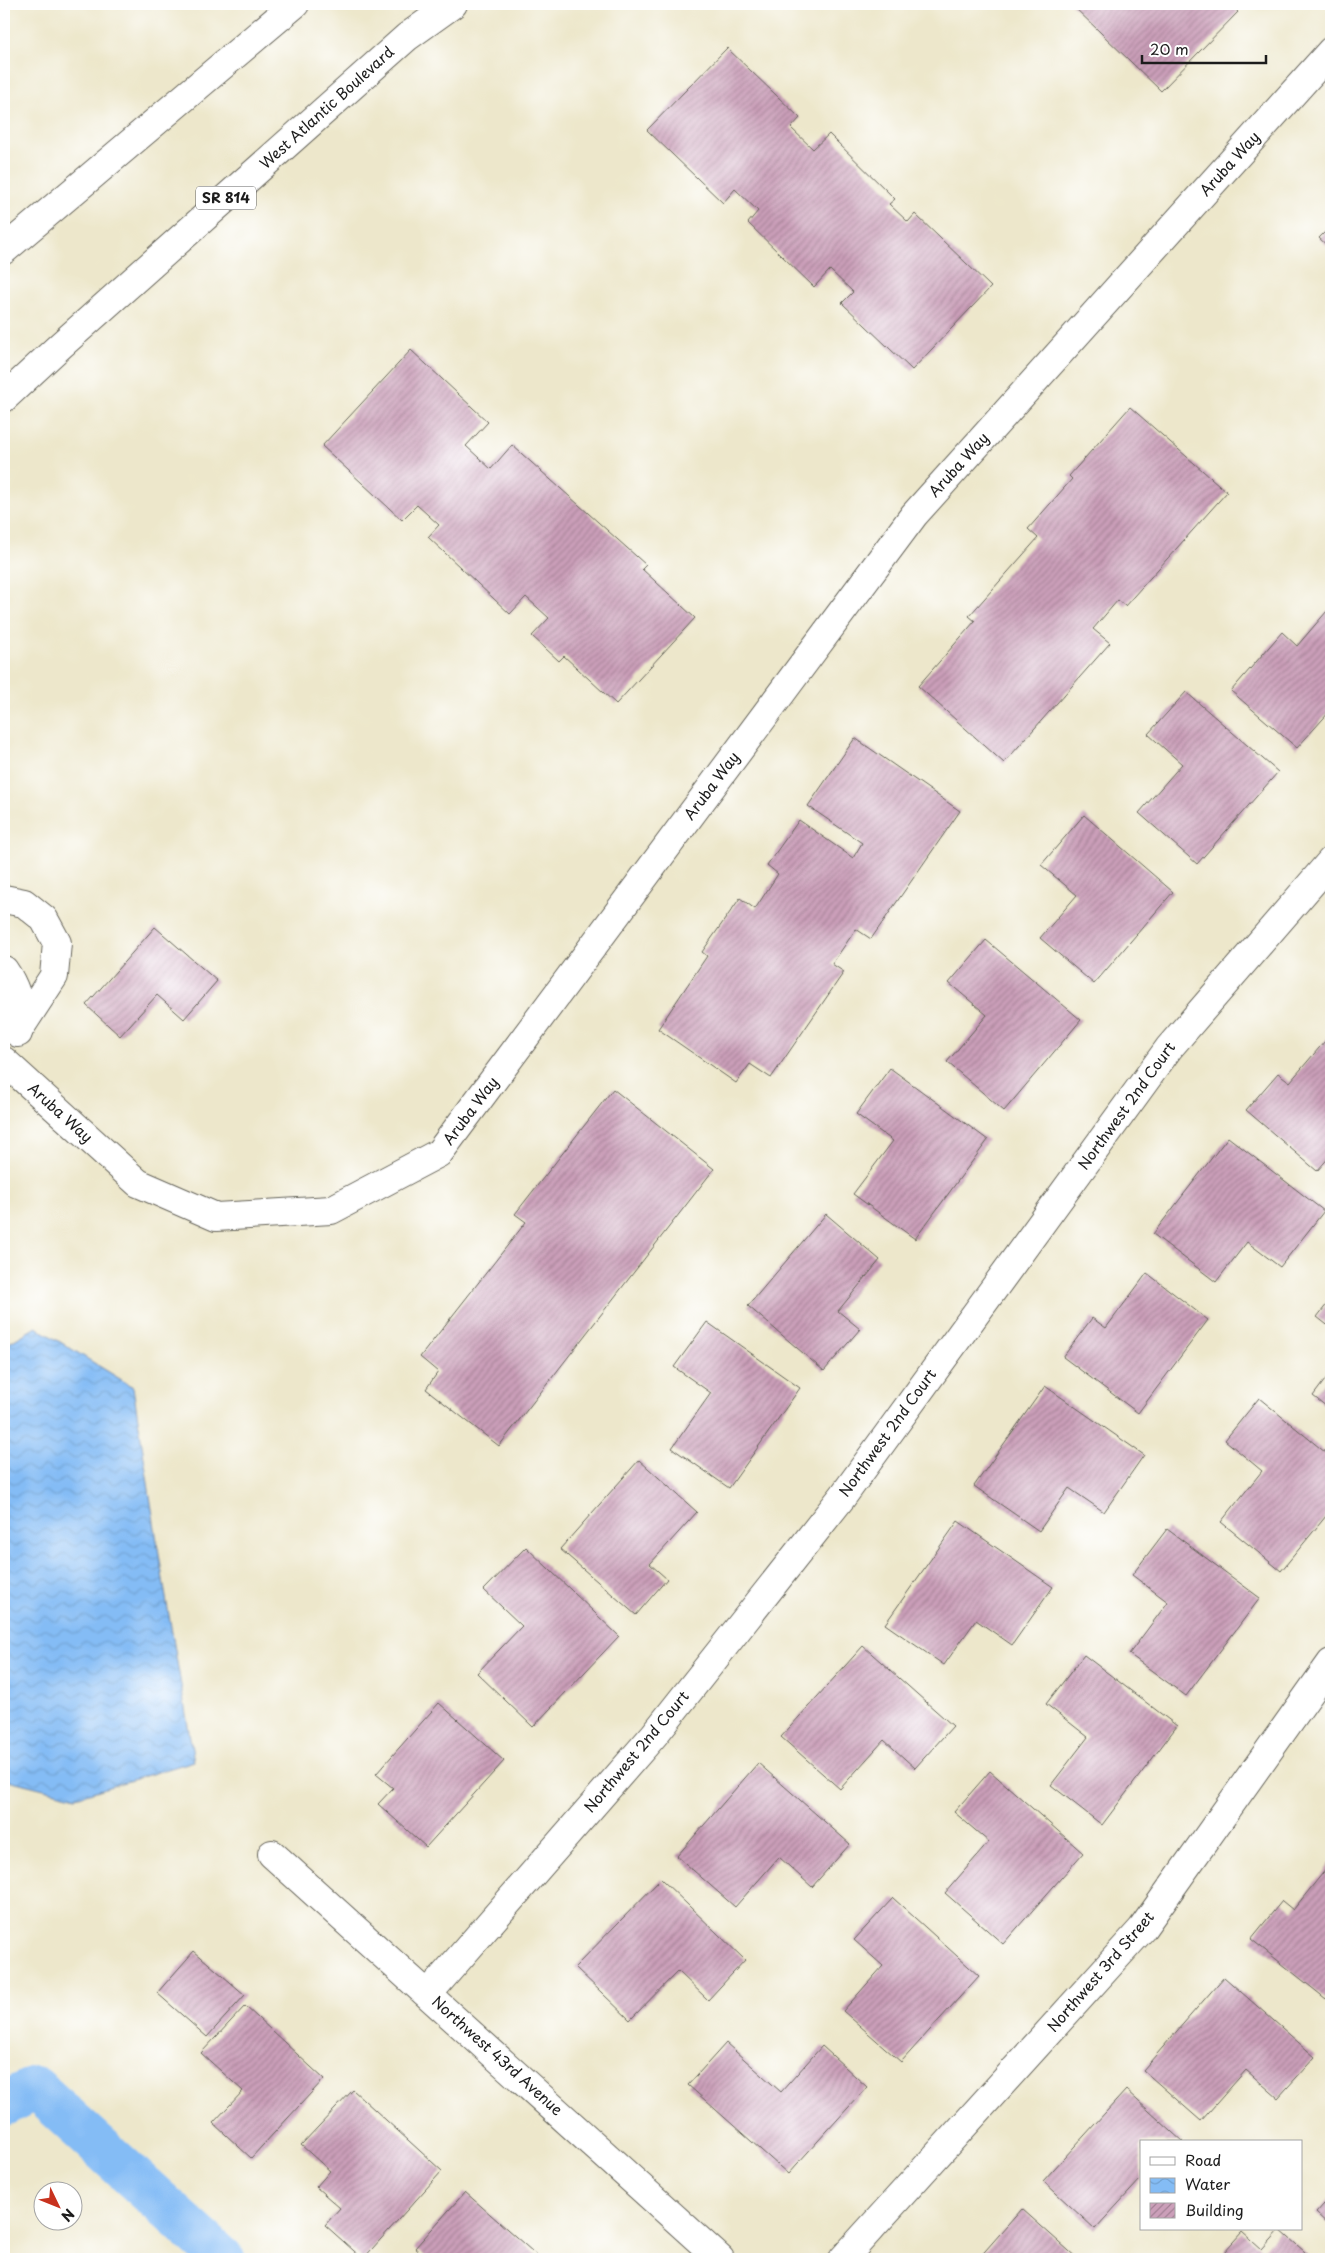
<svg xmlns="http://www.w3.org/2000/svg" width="1335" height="2263" font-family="'Playpen Sans',sans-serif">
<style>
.water{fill:url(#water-waves);stroke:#506c88}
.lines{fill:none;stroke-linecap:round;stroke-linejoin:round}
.canal{stroke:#84bcf5;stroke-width:44}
.building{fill:url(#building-hatch)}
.minor-casing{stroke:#656359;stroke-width:30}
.major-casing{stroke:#656359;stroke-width:30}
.minor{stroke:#fff;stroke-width:28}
.major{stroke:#fff;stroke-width:28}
.labels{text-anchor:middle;stroke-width:4;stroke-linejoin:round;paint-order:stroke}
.shield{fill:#fff;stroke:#606060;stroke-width:1}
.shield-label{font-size:14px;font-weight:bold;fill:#1c1c1c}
.street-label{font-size:15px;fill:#1c1c1c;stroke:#fff}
</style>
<defs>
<pattern id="water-waves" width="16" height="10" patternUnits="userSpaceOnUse" patternTransform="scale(1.25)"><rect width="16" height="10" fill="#84bcf5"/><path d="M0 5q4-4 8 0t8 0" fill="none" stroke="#71a1d1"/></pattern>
<pattern id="building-hatch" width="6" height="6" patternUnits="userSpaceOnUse" patternTransform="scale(1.25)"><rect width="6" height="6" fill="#cb9fb9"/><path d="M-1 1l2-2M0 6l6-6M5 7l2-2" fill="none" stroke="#a48196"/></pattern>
</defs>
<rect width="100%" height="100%" fill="#fff"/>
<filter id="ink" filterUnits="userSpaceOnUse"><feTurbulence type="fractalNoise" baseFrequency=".02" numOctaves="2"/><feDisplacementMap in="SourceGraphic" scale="10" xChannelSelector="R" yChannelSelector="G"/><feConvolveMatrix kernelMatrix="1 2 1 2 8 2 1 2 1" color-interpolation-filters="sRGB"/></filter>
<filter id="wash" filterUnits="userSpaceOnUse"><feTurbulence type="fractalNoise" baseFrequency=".0096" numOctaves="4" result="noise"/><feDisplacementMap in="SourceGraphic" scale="20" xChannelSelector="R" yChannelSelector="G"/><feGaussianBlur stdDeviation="1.12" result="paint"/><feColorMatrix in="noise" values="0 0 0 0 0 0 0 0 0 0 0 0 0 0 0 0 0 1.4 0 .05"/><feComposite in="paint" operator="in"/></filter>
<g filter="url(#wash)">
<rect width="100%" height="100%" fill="#ede7cb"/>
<path class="water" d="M36,1327L133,1387L164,1586L194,1761L76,1797L4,1779V1346Z"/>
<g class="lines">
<path class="canal" d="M4,2104L35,2088L223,2259"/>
</g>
<g id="blocks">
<g class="building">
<path d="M1071,4H1230L1238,12L1161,91Z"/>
<path d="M727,48L800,118L791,128L813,149L829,134L895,199L889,204L908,222L915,214L991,287L912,370L842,303L853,292L830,270L814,287L748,223L758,211L735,189L723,203L647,130Z"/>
<path d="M1331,226V249L1319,238Z"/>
<path d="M411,350L488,422L466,446L491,469L512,445L646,565L642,569L695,618L616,704L564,656L559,661L532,636L549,618L526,597L510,614L428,537L439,525L417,505L402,520L322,446Z"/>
<path d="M1130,407L1227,492L1125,606L1118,600L1093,629L1110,643L1004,763L918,686L975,621L969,616L1038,538L1028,529L1072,479L1069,476Z"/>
<path d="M1327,611L1331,614V710L1297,748L1231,691L1282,632L1297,646Z"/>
<path d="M1186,692L1278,772L1197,864L1139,813L1182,764L1148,734Z"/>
<path d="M855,738L960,811L871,939L856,929L832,964L844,972L771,1078L750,1064L736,1083L658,1029L707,956L702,952L740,898L755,909L778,874L767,865L799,820L853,858L862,843L808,806Z"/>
<path d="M1084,815L1173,892L1094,984L1040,938L1077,895L1041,865Z"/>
<path d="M155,927L217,981L184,1019L157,995L120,1036L86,1005Z"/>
<path d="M986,940L1081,1020L1004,1111L947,1062L987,1015L949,983Z"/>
<path d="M1331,1034V1155L1317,1171L1246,1110L1278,1073L1290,1082Z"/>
<path d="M890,1068L988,1140L915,1239L853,1194L893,1141L856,1114Z"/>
<path d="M613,1089L714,1169L499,1446L426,1389L438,1372L420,1357L526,1222L515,1214Z"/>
<path d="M1228,1137L1324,1211L1280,1267L1247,1242L1216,1282L1153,1234Z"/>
<path d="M826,1214L880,1260L838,1311L860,1329L824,1371L748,1306Z"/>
<path d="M1147,1273L1208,1320L1138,1413L1063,1357L1092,1318L1106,1328Z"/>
<path d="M1331,1299V1328L1317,1317Z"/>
<path d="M707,1322L800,1388L729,1488L672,1448L711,1393L674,1367Z"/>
<path d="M1331,1372V1410L1313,1396Z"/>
<path d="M1045,1386L1144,1455L1104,1512L1069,1488L1039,1531L974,1486Z"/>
<path d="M1259,1398L1331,1457V1510L1281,1571L1221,1522L1262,1471L1225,1440Z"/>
<path d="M639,1460L697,1512L650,1564L667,1579L636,1615L560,1549Z"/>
<path d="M958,1521L1053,1587L1012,1645L976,1620L944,1665L885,1624Z"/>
<path d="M1167,1529L1260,1598L1186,1696L1129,1654L1168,1602L1132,1575Z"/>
<path d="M526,1547L619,1636L533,1727L477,1673L522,1626L484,1590Z"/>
<path d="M863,1646L953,1726L915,1768L884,1740L840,1789L781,1737Z"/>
<path d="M1084,1655L1177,1726L1102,1825L1051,1785L1088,1737L1046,1704Z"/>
<path d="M439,1703L504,1761L426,1847L378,1804L393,1788L376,1774Z"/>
<path d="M758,1763L850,1844L812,1887L779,1857L735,1907L677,1856Z"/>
<path d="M990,1771L1083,1853L1003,1944L945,1893L989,1842L954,1812Z"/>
<path d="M1331,1863V1992L1326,1999L1251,1939L1282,1901L1293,1910Z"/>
<path d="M661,1879L745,1960L708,2000L678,1971L630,2020L575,1967Z"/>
<path d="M893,1898L979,1976L901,2062L843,2011L883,1966L854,1940Z"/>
<path d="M194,1951L245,1995L207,2037L157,1993Z"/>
<path d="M1224,1977L1315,2057L1278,2098L1246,2070L1201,2121L1143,2070Z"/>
<path d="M245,2006L324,2079L251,2158L213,2123L243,2091L201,2053Z"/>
<path d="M726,2043L781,2092L822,2046L867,2087L788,2174L688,2085Z"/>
<path d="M353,2090L442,2171L363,2259L325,2225L340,2208L316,2187L330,2171L301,2145Z"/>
<path d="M1126,2090L1183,2142H1141V2179L1095,2229L1043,2181Z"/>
<path d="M465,2192L541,2259H428L415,2248Z"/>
<path d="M1331,2196V2227L1316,2213Z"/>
<path d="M1022,2209L1078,2259H978Z"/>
<path d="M1280,2230L1313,2259H1232L1224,2252L1242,2232L1262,2250Z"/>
</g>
</g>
</g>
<g filter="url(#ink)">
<use href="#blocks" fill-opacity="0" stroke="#656359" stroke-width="1"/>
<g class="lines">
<defs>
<g id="minor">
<path d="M4,899L24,903L44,919L57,943L54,976L18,1031"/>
<path d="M4,970C17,989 23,1010 18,1033"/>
<path d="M4,1061L138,1183L216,1217L331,1210L439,1153L914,515L1331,51"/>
<path d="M272,1854L720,2259"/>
<path d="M428,1994L654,1735L843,1496L1169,1048L1331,861"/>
<path d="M843,2259L1142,1929L1331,1663"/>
</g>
<g id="major">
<path d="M4,250L295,4"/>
<path d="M4,398L60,346L407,37L453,4"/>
</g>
</defs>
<use href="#minor" class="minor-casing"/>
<use href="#major" class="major-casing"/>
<use href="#minor" class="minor"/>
<use href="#major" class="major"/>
</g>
</g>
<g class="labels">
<rect class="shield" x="196" y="186.5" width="60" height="23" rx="4"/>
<g class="shield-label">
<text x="226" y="203">SR 814</text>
</g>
<g class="street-label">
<text transform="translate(327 108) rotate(-42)" y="5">West Atlantic Boulevard</text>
<text transform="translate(1230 164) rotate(-48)" y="5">Aruba Way</text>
<text transform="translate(959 465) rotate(-48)" y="5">Aruba Way</text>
<text transform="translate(712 786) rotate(-53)" y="5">Aruba Way</text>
<text transform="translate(1127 1106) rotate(-54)" y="5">Northwest 2nd Court</text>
<text transform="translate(471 1111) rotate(-53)" y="5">Aruba Way</text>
<text transform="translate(60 1113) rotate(42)" y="5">Aruba Way</text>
<text transform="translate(888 1433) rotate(-54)" y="5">Northwest 2nd Court</text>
<text transform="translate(637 1752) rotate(-50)" y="5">Northwest 2nd Court</text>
<text transform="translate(1101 1972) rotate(-49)" y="5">Northwest 3rd Street</text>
<text transform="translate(497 2056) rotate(42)" y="5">Northwest 43rd Avenue</text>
</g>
</g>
<rect width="1335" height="2263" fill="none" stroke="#fff" stroke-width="20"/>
<rect x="1140" y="2140" width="162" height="90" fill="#ffffff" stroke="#a4a4a4"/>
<rect x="1150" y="2157" width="25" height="8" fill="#ffffff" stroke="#a4a4a4"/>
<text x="1185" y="2166" font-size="15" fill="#1c1c1c">Road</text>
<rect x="1150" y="2178" width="25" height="15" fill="url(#water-waves)" stroke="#a4a4a4"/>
<text x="1185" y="2190" font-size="15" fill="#1c1c1c">Water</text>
<rect x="1150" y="2203" width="25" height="15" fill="url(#building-hatch)" stroke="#a4a4a4"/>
<text x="1185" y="2216" font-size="15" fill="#1c1c1c">Building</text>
<g transform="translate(58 2206) rotate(133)"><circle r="24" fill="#ffffff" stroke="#a4a4a4"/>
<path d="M0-4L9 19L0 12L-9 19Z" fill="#c8321e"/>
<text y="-8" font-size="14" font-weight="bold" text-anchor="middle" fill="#1c1c1c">N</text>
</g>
<path d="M1142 55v8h124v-8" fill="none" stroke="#1c1c1c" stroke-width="2.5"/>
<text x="1150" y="55" font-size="15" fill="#1c1c1c" stroke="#ffffff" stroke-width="4" paint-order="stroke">20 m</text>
</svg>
